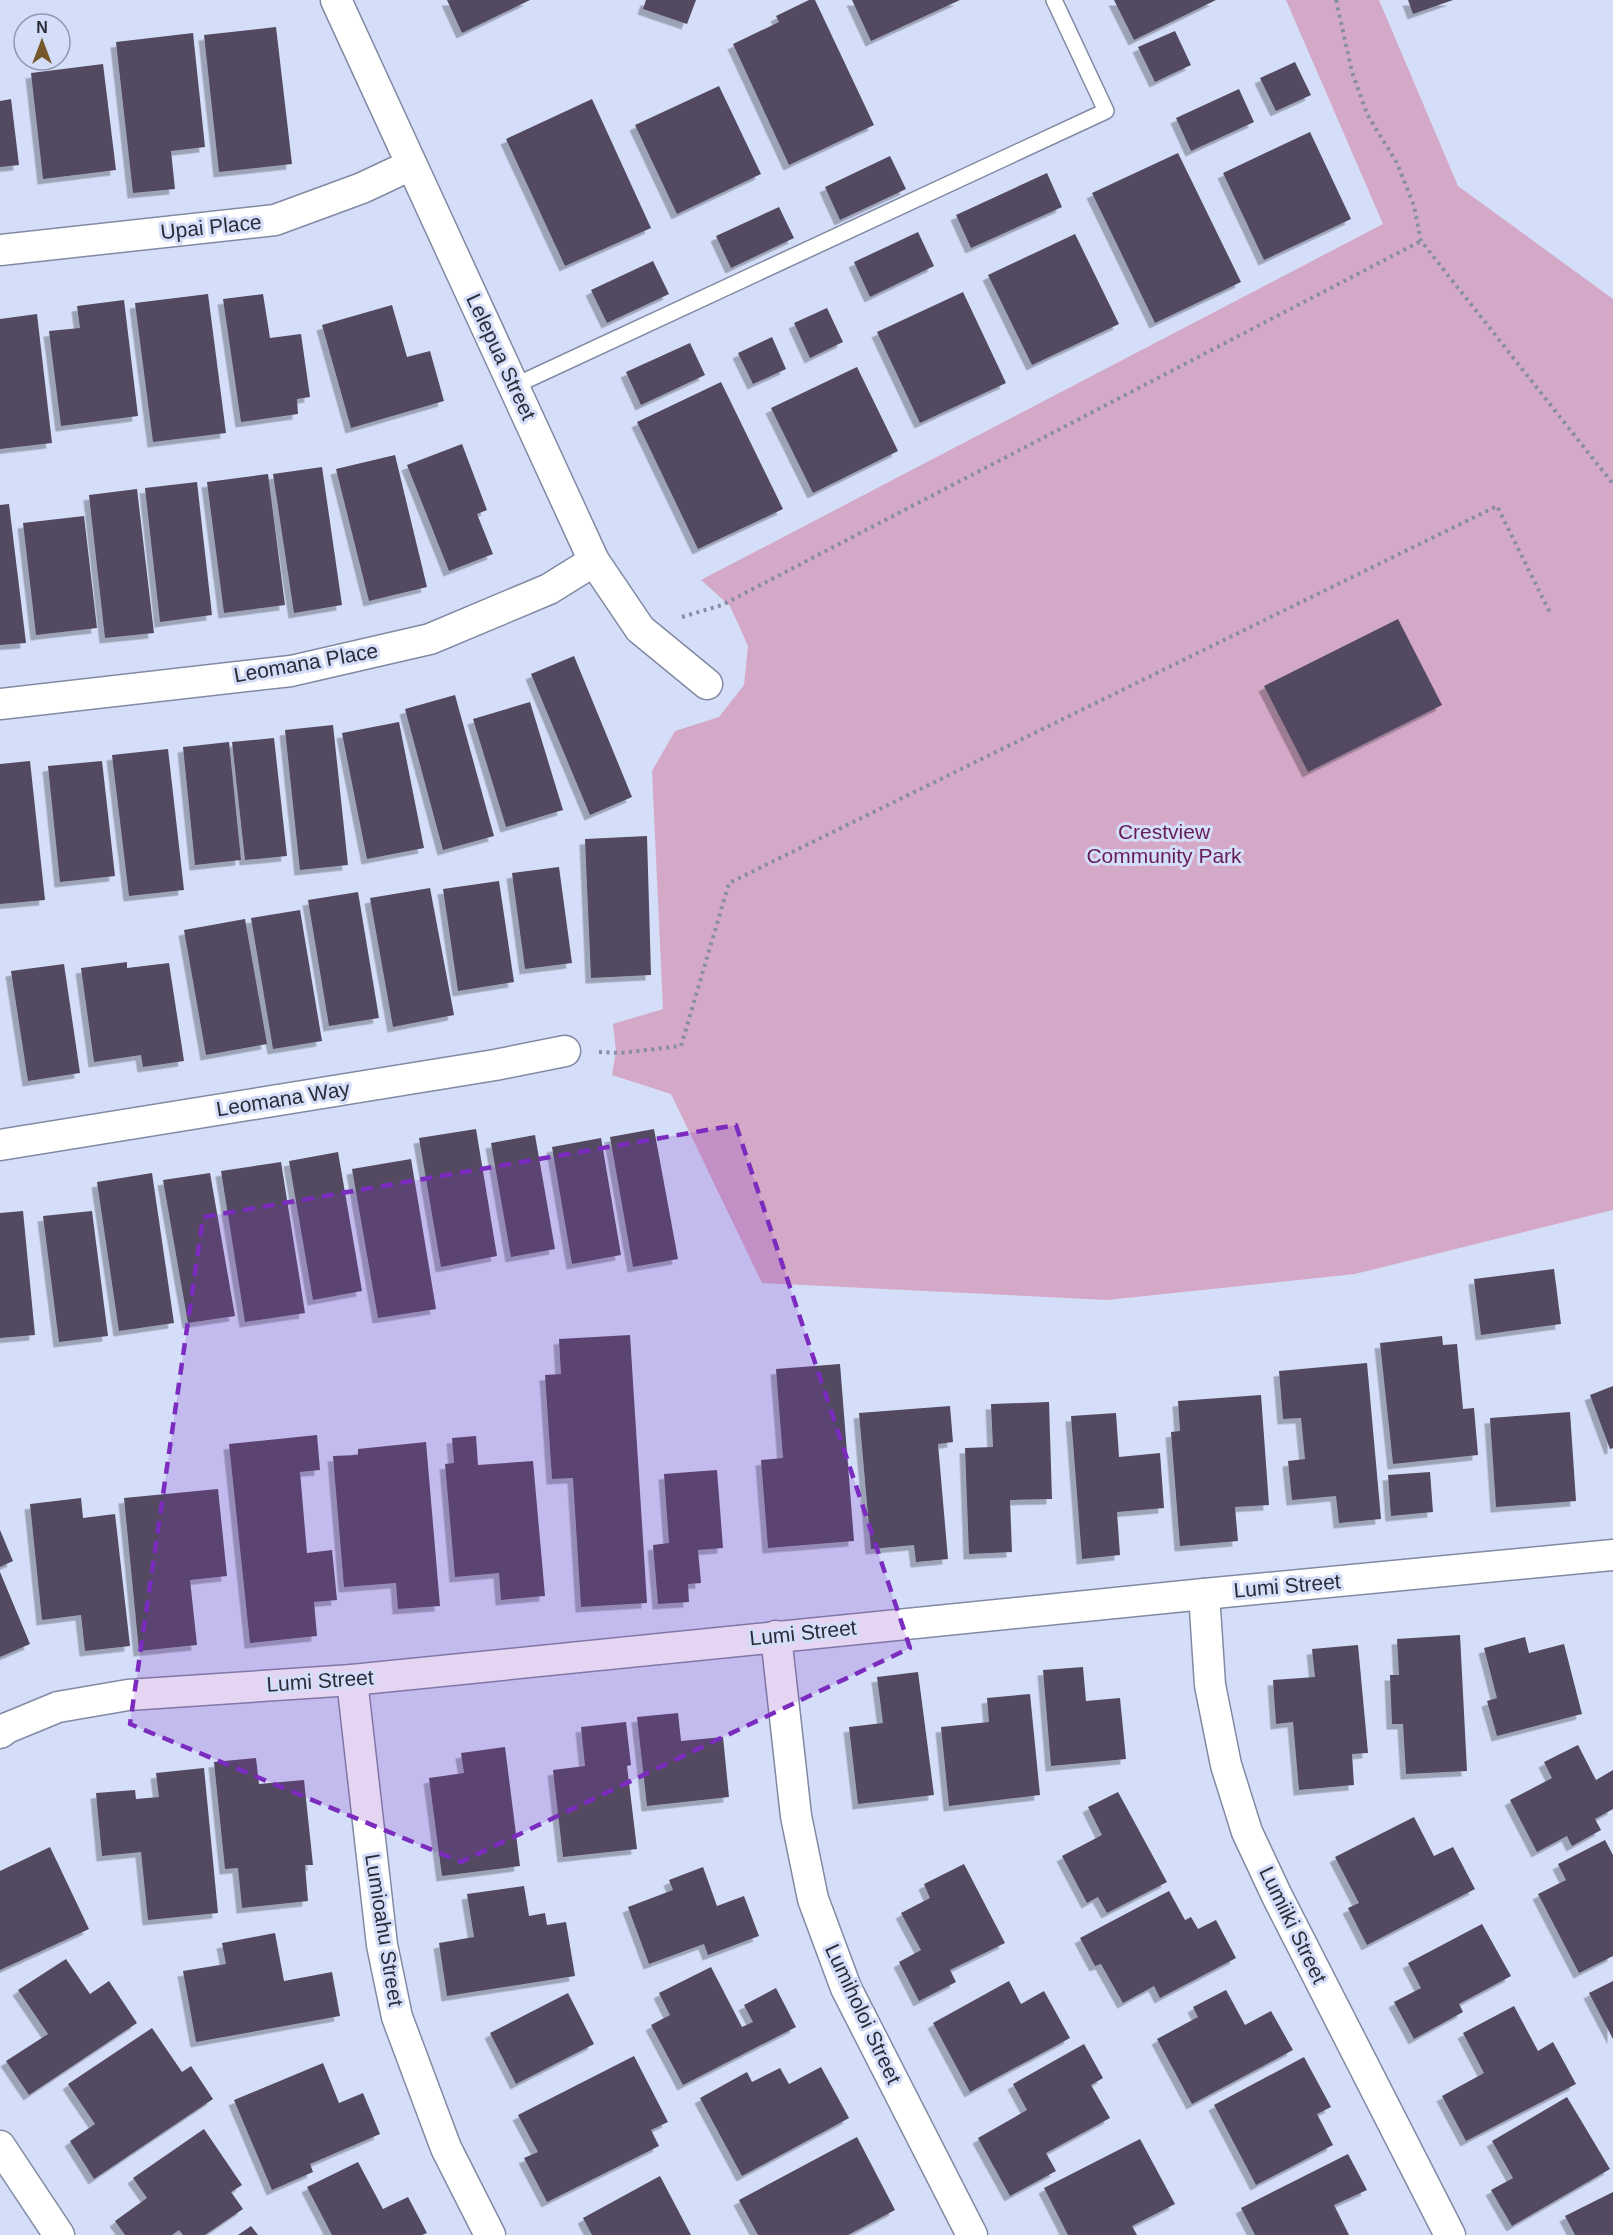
<svg xmlns="http://www.w3.org/2000/svg" width="1613" height="2235" font-family="Helvetica,sans-serif">
<style>
.green{fill:#d4a9c7}
.building{fill:#524960;filter:url(#shadow)}
.lines{fill:none;stroke-linecap:round;stroke-linejoin:round}
.service-casing{stroke:#818aa2;stroke-width:18}
.minor-casing{stroke:#818aa2;stroke-width:33}
.path{stroke:#888ea2;stroke-width:4;stroke-dasharray:3 4.5;stroke-linecap:butt}
.service{stroke:#fff;stroke-width:15}
.minor{stroke:#fff;stroke-width:30}
.marked{fill:#7b2cbf;fill-opacity:0.2;stroke:#7b2cbf;stroke-width:4.5;stroke-dasharray:12 8;stroke-linejoin:round}
.labels{text-anchor:middle;stroke-width:6;stroke-linejoin:round;paint-order:stroke}
.street-label{font-size:21px;fill:#2a2d38;stroke:#d5def9}
.park-label{font-size:21px;fill:#661d57;stroke:#d5def9}
</style>
<defs>
<filter id="shadow"><feDropShadow dx="-5.5" dy="5.5" stdDeviation="0" flood-color="#0004"/></filter>
</defs>
<rect width="100%" height="100%" fill="#d5def9"/>
<path class="green" d="M1286,0H1379L1458,186L1613,299V1210L1355,1274L1107,1300L762,1283L671,1094L612,1075L616,1051L613,1024L663,1009L652,771L675,731L719,717L744,685L748,646L730,606L701,580L1383,224Z"/>
<g class="building">
<path d="M447,0H530L462,33Z"/>
<path d="M646,0H696L687,24L643,9Z"/>
<path d="M809,0H815L874,125L789,165L733,44L779,22L776,16Z"/>
<path d="M852,0H960L871,41Z"/>
<path d="M1114,0H1216L1134,40Z"/>
<path d="M1408,0H1453L1413,14Z"/>
<path d="M276,27L292,164L219,172L204,35Z"/>
<path d="M1175,31L1191,65L1155,82L1138,47Z"/>
<path d="M193,33L205,147L171,151L175,189L133,193L116,42Z"/>
<path d="M1295,62L1311,95L1276,111L1260,78Z"/>
<path d="M103,64L116,170L43,179L31,73Z"/>
<path d="M719,86L761,174L677,214L635,125Z"/>
<path d="M1239,89L1254,122L1191,151L1176,118Z"/>
<path d="M11,99L19,165L0,167V101Z"/>
<path d="M592,99L651,228L565,266L506,139Z"/>
<path d="M1310,132L1351,219L1264,260L1223,173Z"/>
<path d="M1178,153L1241,282L1155,323L1092,193Z"/>
<path d="M890,156L906,189L840,220L825,187Z"/>
<path d="M1047,173L1062,207L971,248L956,215Z"/>
<path d="M779,207L794,238L731,268L716,236Z"/>
<path d="M918,232L934,266L870,297L854,262Z"/>
<path d="M1075,234L1119,324L1032,365L988,275Z"/>
<path d="M653,261L669,294L607,323L591,290Z"/>
<path d="M963,292L1006,383L920,423L877,332Z"/>
<path d="M208,294L226,433L153,442L135,303Z"/>
<path d="M263,294L270,338L301,334L310,397L297,399L298,414L241,422L223,299Z"/>
<path d="M124,300L138,416L61,426L49,331L80,328L77,306Z"/>
<path d="M392,305L407,357L430,351L444,401L351,428L322,325Z"/>
<path d="M827,308L843,342L810,358L794,323Z"/>
<path d="M37,314L52,443L0,449V319Z"/>
<path d="M772,337L786,369L753,384L738,353Z"/>
<path d="M690,343L705,375L641,405L626,372Z"/>
<path d="M857,367L898,451L813,493L771,408Z"/>
<path d="M721,382L783,509L698,549L637,422Z"/>
<path d="M462,444L487,510L477,514L493,554L449,571L407,465Z"/>
<path d="M395,455L427,587L369,601L336,469Z"/>
<path d="M322,467L342,605L294,613L273,474Z"/>
<path d="M268,474L285,605L224,613L207,482Z"/>
<path d="M197,482L212,615L160,622L145,488Z"/>
<path d="M137,489L154,633L105,638L89,495Z"/>
<path d="M9,504L26,643L0,645V505Z"/>
<path d="M84,516L97,628L36,635L23,523Z"/>
<path d="M1398,619L1442,705L1308,772L1264,686Z"/>
<path d="M574,656L632,797L590,815L531,674Z"/>
<path d="M455,695L494,836L443,850L405,709Z"/>
<path d="M530,702L563,810L506,827L473,719Z"/>
<path d="M399,722L424,848L367,859L342,733Z"/>
<path d="M333,725L348,865L300,870L285,730Z"/>
<path d="M274,738L287,856L245,860L232,742Z"/>
<path d="M229,742L241,860L195,865L183,747Z"/>
<path d="M168,749L184,890L129,896L112,755Z"/>
<path d="M30,761L45,900L0,904V764Z"/>
<path d="M102,761L115,876L60,882L48,766Z"/>
<path d="M647,836L651,975L591,978L585,839Z"/>
<path d="M559,867L572,963L525,969L512,873Z"/>
<path d="M499,881L514,982L458,991L443,889Z"/>
<path d="M430,888L454,1015L393,1027L370,898Z"/>
<path d="M358,892L379,1018L329,1026L308,900Z"/>
<path d="M300,910L322,1041L273,1049L251,918Z"/>
<path d="M245,919L267,1044L206,1055L184,930Z"/>
<path d="M127,962V968L169,963L184,1061L143,1067L141,1055L94,1062L81,968Z"/>
<path d="M64,964L80,1073L28,1081L11,971Z"/>
<path d="M476,1129L497,1256L441,1267L419,1138Z"/>
<path d="M654,1129L678,1259L633,1267L610,1137Z"/>
<path d="M535,1135L555,1249L511,1257L491,1143Z"/>
<path d="M601,1138L621,1255L572,1264L552,1147Z"/>
<path d="M338,1152L362,1291L313,1300L289,1161Z"/>
<path d="M411,1159L436,1309L378,1318L352,1169Z"/>
<path d="M281,1162L305,1313L245,1322L221,1171Z"/>
<path d="M152,1173L174,1323L119,1331L97,1182Z"/>
<path d="M210,1173L235,1316L188,1323L163,1180Z"/>
<path d="M23,1211L35,1335L0,1338V1213Z"/>
<path d="M92,1211L108,1336L59,1342L43,1216Z"/>
<path d="M1554,1269L1561,1324L1481,1335L1474,1279Z"/>
<path d="M630,1335L647,1603L581,1607L573,1478L552,1479L545,1375L561,1374L559,1339Z"/>
<path d="M1442,1336L1443,1345L1457,1344L1463,1409L1474,1408L1478,1455L1393,1464L1380,1343Z"/>
<path d="M1367,1363L1381,1519L1339,1523L1336,1496L1292,1500L1288,1461L1305,1459L1301,1418L1283,1419L1279,1371Z"/>
<path d="M840,1364L854,1541L768,1548L761,1460L783,1458L776,1369Z"/>
<path d="M1613,1386V1448L1610,1449L1590,1395Z"/>
<path d="M1261,1395L1269,1505L1235,1507L1238,1541L1180,1546L1171,1432L1180,1431L1178,1401Z"/>
<path d="M1049,1402L1052,1499L1010,1500L1012,1552L969,1554L965,1448L993,1447L991,1404Z"/>
<path d="M950,1406L953,1442L938,1444L948,1559L916,1562L914,1545L871,1549L859,1413Z"/>
<path d="M1570,1412L1576,1501L1496,1507L1490,1418Z"/>
<path d="M1116,1413L1119,1457L1160,1453L1164,1508L1117,1512L1120,1555L1082,1559L1071,1416Z"/>
<path d="M317,1435L320,1470L300,1472L307,1553L332,1550L337,1600L314,1602L317,1636L250,1643L229,1444Z"/>
<path d="M476,1436L478,1465L533,1461L545,1596L501,1600L499,1573L455,1577L445,1464L454,1463L452,1438Z"/>
<path d="M426,1442L440,1606L398,1609L396,1583L344,1587L333,1456L358,1455V1449Z"/>
<path d="M717,1470L723,1548L698,1550L701,1583L688,1584L689,1602L658,1604L653,1545L669,1543L664,1474Z"/>
<path d="M1430,1472L1433,1512L1391,1516L1388,1475Z"/>
<path d="M218,1489L227,1576L190,1580L197,1645L139,1651L124,1498Z"/>
<path d="M81,1498L83,1518L115,1514L130,1646L85,1651L81,1615L42,1620L30,1504Z"/>
<path d="M0,1530L13,1561L0,1567Z"/>
<path d="M0,1572L30,1644L0,1657Z"/>
<path d="M1460,1635L1467,1771L1406,1774L1403,1724H1392L1390,1675H1399L1397,1639Z"/>
<path d="M1525,1637L1529,1653L1564,1644L1582,1714L1497,1736L1487,1701L1497,1698L1484,1648Z"/>
<path d="M1358,1645L1368,1753L1352,1754L1354,1785L1299,1790L1293,1722L1276,1724L1273,1680L1315,1677L1312,1649Z"/>
<path d="M1083,1667L1086,1701L1120,1698L1126,1759L1051,1766L1043,1670Z"/>
<path d="M918,1672L934,1795L858,1804L849,1727L883,1723L877,1677Z"/>
<path d="M1030,1694L1040,1795L949,1806L941,1727L989,1722L987,1698Z"/>
<path d="M678,1713L681,1741L723,1737L729,1797L647,1806L637,1717Z"/>
<path d="M626,1722L631,1765L627,1766L637,1849L563,1857L553,1770L585,1766L581,1727Z"/>
<path d="M1578,1745L1596,1780L1613,1770V1809L1595,1819L1601,1830L1572,1846L1567,1836L1537,1852L1510,1800L1552,1778L1544,1762Z"/>
<path d="M505,1747L520,1866L442,1876L429,1778L464,1773L461,1753Z"/>
<path d="M256,1758L259,1784L304,1780L313,1865H305L308,1901L242,1908L238,1868L225,1869L214,1762Z"/>
<path d="M204,1768L218,1913L148,1920L141,1852L102,1856L96,1793L135,1790L136,1799L159,1797L156,1773Z"/>
<path d="M1118,1792L1167,1882L1107,1913L1098,1897L1087,1903L1062,1856L1102,1835L1088,1807Z"/>
<path d="M1414,1817L1434,1856L1453,1847L1475,1889L1367,1945L1348,1908L1359,1903L1335,1857Z"/>
<path d="M1605,1840L1613,1855V1956L1579,1973L1538,1894L1566,1880L1558,1864Z"/>
<path d="M50,1847L89,1929L0,1970V1871Z"/>
<path d="M964,1864L1005,1943L950,1970L956,1982L919,2001L899,1962L921,1950L901,1913L930,1898L924,1884Z"/>
<path d="M703,1867L717,1906L744,1896L759,1936L708,1955L704,1944L649,1964L628,1907L673,1890L669,1880Z"/>
<path d="M524,1886L529,1916L545,1913L547,1925L566,1922L575,1976L447,1996L439,1943L474,1937L467,1894Z"/>
<path d="M1169,1891L1185,1920L1191,1917L1198,1929L1216,1920L1236,1958L1160,1998L1154,1986L1123,2003L1101,1964L1095,1966L1080,1938Z"/>
<path d="M1482,1924L1511,1976L1459,2004L1463,2012L1414,2039L1394,2002L1421,1988L1408,1963Z"/>
<path d="M275,1933L284,1981L332,1972L340,2016L196,2042L183,1971L226,1964L222,1943Z"/>
<path d="M66,1959L90,1994L109,1981L137,2023L29,2095L6,2061L48,2034L18,1990Z"/>
<path d="M711,1967L742,2027L753,2022L744,2005L776,1988L796,2027L683,2085L651,2025L670,2015L659,1993Z"/>
<path d="M1009,1981L1021,2004L1044,1991L1070,2038L970,2092L933,2023Z"/>
<path d="M1613,1981V2039L1589,1993Z"/>
<path d="M1226,1990L1245,2025L1271,2011L1293,2050L1192,2104L1157,2039L1198,2017L1193,2007Z"/>
<path d="M568,1993L594,2044L516,2084L490,2033Z"/>
<path d="M1514,2006L1538,2051L1553,2042L1576,2084L1466,2141L1442,2096L1484,2073L1463,2033Z"/>
<path d="M152,2028L182,2072L191,2066L213,2099L94,2179L70,2141L95,2124L68,2084Z"/>
<path d="M1084,2044L1103,2078L1091,2085L1110,2118L1046,2153L1056,2171L1010,2196L978,2138L1027,2110L1013,2084Z"/>
<path d="M634,2056L668,2122L651,2130L659,2146L547,2202L524,2158L538,2152L518,2115Z"/>
<path d="M1304,2057L1331,2107L1317,2114L1333,2145L1256,2185L1214,2105Z"/>
<path d="M323,2063L339,2103L363,2093L380,2134L310,2164L313,2172L272,2190L234,2100Z"/>
<path d="M821,2067L849,2118L742,2176L700,2098L747,2072L752,2082L780,2068L789,2084Z"/>
<path d="M1567,2097L1610,2169L1512,2226L1491,2190L1513,2178L1492,2141Z"/>
<path d="M204,2129L242,2185L231,2192L243,2209L205,2235H183L179,2230L172,2235H125L115,2221L147,2198L133,2178Z"/>
<path d="M857,2137L895,2210L848,2235H758L739,2200Z"/>
<path d="M1140,2139L1175,2204L1132,2226L1137,2235H1068L1044,2188Z"/>
<path d="M1348,2154L1367,2190L1334,2205L1349,2235H1255L1241,2208Z"/>
<path d="M358,2162L383,2209L408,2197L427,2233L422,2235H332L307,2187Z"/>
<path d="M660,2176L691,2235H592L583,2218Z"/>
<path d="M1613,2192V2235H1575L1565,2216Z"/>
<path d="M251,2226L258,2235H238Z"/>
</g>
<g class="lines">
<defs>
<path id="service" d="M514,386L1106,111L1054,0"/>
<g id="minor">
<path d="M336,0L594,561L640,629L707,684"/>
<path d="M0,250L275,220L362,188L411,165"/>
<path d="M0,704L291,671L430,639L549,589L594,561"/>
<path d="M0,1145L495,1065L565,1051"/>
<path d="M1204,1594L1210,1685L1226,1765L1247,1832L1277,1896L1450,2235"/>
<path d="M776,1636L796,1816L813,1899L846,1988L972,2235"/>
<path d="M352,1680L382,1945L397,2017L446,2148L490,2235"/>
<path d="M0,1733L7,1728L58,1707L128,1695L352,1680L1204,1594L1613,1555"/>
<path d="M0,2146L59,2235"/>
</g>
</defs>
<use href="#service" class="service-casing"/>
<use href="#minor" class="minor-casing"/>
<g class="path">
<path d="M1336,0L1352,72L1367,114L1397,163L1414,206L1421,241L1613,484"/>
<path d="M682,617L722,605L1421,241"/>
<path d="M599,1052L621,1053L681,1046L729,883L1497,506L1551,615"/>
</g>
<use href="#service" class="service"/>
<use href="#minor" class="minor"/>
</g>
<path class="marked" d="M736,1125L910,1648L461,1862L130,1724L203,1217Z"/>
<g class="labels">
<g class="street-label">
<text transform="translate(211 227) rotate(-6)" y="7">Upai Place</text>
<text transform="translate(501 357) rotate(65)" y="7">Lelepua Street</text>
<text transform="translate(306 663) rotate(-10)" y="7">Leomana Place</text>
<text transform="translate(283 1099) rotate(-9)" y="7">Leomana Way</text>
<text transform="translate(1287 1586) rotate(-5)" y="7">Lumi Street</text>
<text transform="translate(803 1633) rotate(-6)" y="7">Lumi Street</text>
<text transform="translate(320 1681) rotate(-4)" y="7">Lumi Street</text>
<text transform="translate(1293 1925) rotate(64)" y="7">Lumiiki Street</text>
<text transform="translate(384 1930) rotate(81)" y="7">Lumioahu Street</text>
<text transform="translate(863 2014) rotate(65)" y="7">Lumiholoi Street</text>
</g>
<g class="park-label">
<text x="1164" y="839">Crestview<tspan x="1164" dy="24">Community Park</tspan></text>
</g>
</g>
<g transform="translate(42 42)"><circle r="28" fill="#d5def9" stroke="#9197ac" stroke-width="1.5"/>
<path d="M0-4.5L10 22L0 15L-10 22Z" fill="#75572b"/>
<text y="-9" font-size="16" font-weight="bold" text-anchor="middle" fill="#2a2d38">N</text>
</g>
</svg>
